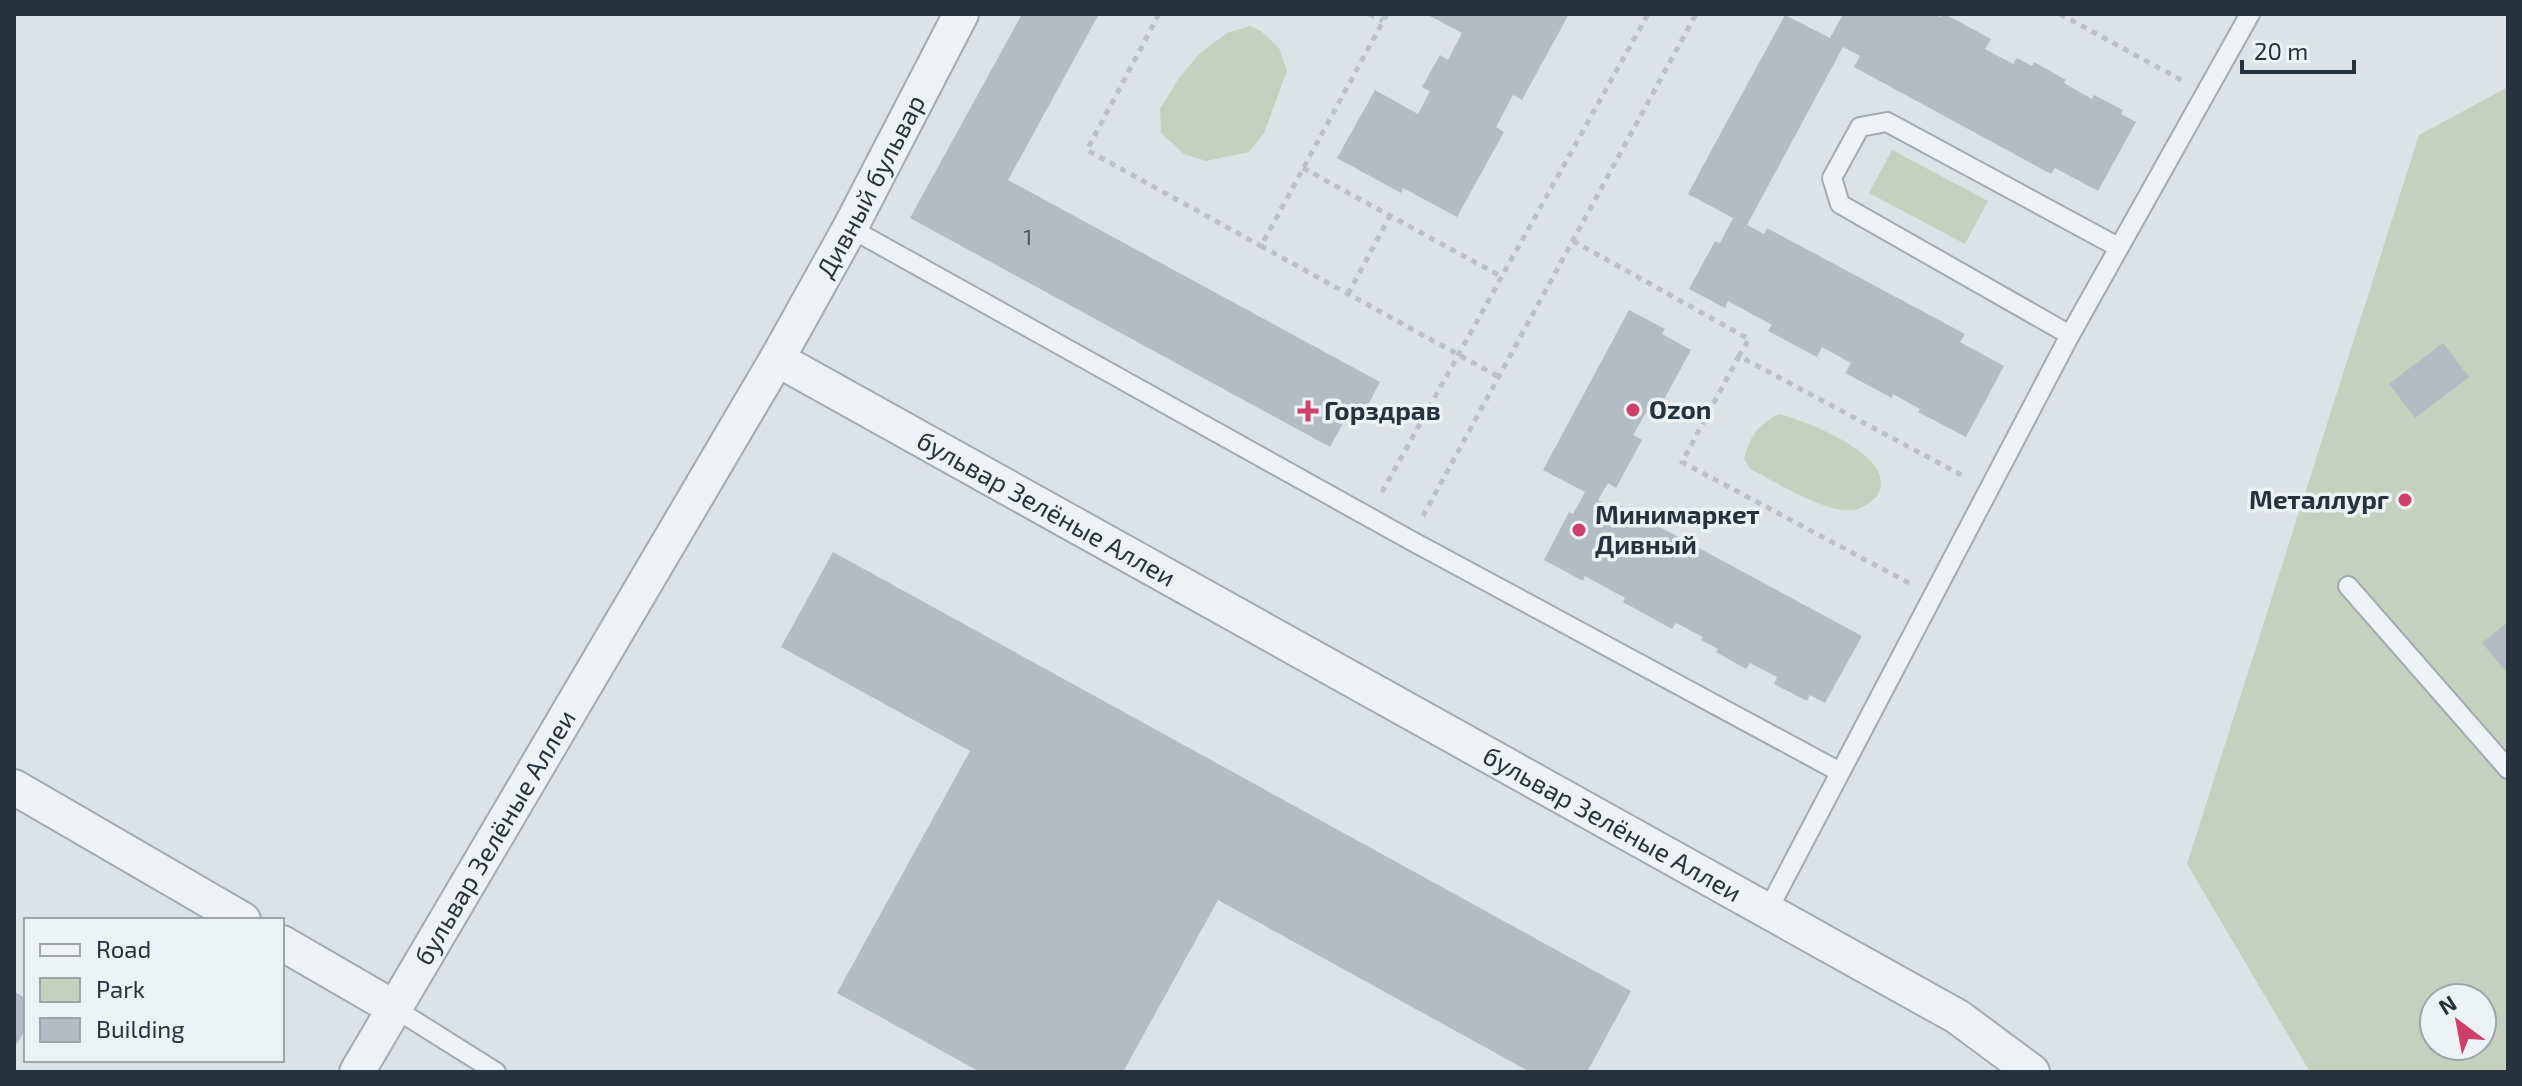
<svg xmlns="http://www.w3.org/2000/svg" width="2522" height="1086" font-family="'Exo 2',sans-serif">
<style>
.green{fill:#c5d1be;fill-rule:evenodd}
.building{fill:#b4bcc3}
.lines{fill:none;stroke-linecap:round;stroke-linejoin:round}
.service-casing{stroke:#a2aab1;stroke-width:22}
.minor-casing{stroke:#a2aab1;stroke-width:38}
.path{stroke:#bbc0c5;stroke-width:5;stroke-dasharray:6 6;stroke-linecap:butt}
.service{stroke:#eff2f5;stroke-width:18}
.minor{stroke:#eff2f5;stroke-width:34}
.poi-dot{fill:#cd406a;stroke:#ecf1f4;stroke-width:3}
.labels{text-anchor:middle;stroke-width:7;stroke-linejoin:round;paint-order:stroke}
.number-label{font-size:22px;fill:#4a545e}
.street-label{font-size:26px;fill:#26323d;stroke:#ecf1f4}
.poi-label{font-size:26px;font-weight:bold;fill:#26323d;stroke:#ecf1f4;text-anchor:start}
</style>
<rect width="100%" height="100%" fill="#dde2e7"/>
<g class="green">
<path d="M1250,26L1261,31L1279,48L1287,71L1264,133L1249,152L1206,161L1184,154L1161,133L1160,109L1179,78L1199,54L1227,33Z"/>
<path d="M2508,87V1072H2310L2187,864L2419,135ZM2434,998H2482V1046H2434Z"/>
<path d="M1892,150L1988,201L1965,244L1869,193Z"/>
<path d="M1779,414C1806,421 1899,456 1878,494C1874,501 1861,509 1853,510C1827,514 1774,481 1750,469L1744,459C1751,434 1757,426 1779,414Z"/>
</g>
<g class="building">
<path d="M1022,14H1099L1008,180L1380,382L1359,422L1347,416L1330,447L910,218Z"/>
<path d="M1426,14H1569L1522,100L1513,95L1496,127L1504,132L1457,217L1403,188L1401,193L1337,158L1375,90L1418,114L1430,91L1422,87L1440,55L1448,60L1462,33Z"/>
<path d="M1838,14H1935L1940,17L1945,14L1991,39L1985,49L2013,64L2017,58L2032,66L2034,62L2066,80L2064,83L2092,99L2094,95L2123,110L2121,114L2136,122L2098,191L2055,168L2051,174L1854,67L1860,56L1843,47L1747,225L1764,234L1767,228L1965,334L1960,342L2004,366L1966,437L1918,412L1920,409L1893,394L1892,398L1845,373L1851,363L1822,347L1817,357L1768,331L1772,325L1728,301L1725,308L1689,289L1715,241L1720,243L1733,218L1688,194L1712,149L1785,15L1830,38L1842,16Z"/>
<path d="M1629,310L1665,329L1662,334L1691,350L1656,414L1648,410L1644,416L1633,435L1642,440L1616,488L1608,483L1598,500L1616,509L1619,505L1862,636L1825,703L1810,695L1807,701L1774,684L1777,677L1750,663L1746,669L1716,652L1718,649L1701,640L1703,637L1676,623L1672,629L1623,602L1625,598L1585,576L1583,581L1544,560L1569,512L1573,514L1585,492L1543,470Z"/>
<path d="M2443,343L2469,377L2415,418L2389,384Z"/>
<path d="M833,552L1631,991L1587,1072H1530L1218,900L1123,1072H980L837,993L970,751L781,647Z"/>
<path d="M2508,622V674L2482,643Z"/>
<path d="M14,991L26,999V1029L14,1048Z"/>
</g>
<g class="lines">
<defs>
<g id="service">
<path d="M850,228L1410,540L1840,772"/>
<path d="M2070,335L1840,204L1832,178L1860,127L1887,122L2118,247"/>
<path d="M2348,586L2508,769"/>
<path d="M1768,910L2070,335L2250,14"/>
<path d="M394,1008L496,1072"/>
</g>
<g id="minor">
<path id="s1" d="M777,359L1958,1017L2032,1072"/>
<path d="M14,787L243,920"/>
<path d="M282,943L394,1008"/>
<path id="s2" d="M357,1072L777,359L850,228L961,14"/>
</g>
</defs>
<use href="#service" class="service-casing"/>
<use href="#minor" class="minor-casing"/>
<g class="path">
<path d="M1159,14L1087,150L1261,246"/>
<path d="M1369,14L1383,21"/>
<path d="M1387,14L1261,246L1499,377"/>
<path d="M2060,14L2183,81"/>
<path d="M1303,168L1502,277"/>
<path d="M1573,241L1749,339L1739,356"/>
<path d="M1348,294L1390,216"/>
<path d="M1382,492L1648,14"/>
<path d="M1423,516L1696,14"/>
<path d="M1909,583L1682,462L1739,356L1965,477"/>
</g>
<use href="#service" class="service"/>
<use href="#minor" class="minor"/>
</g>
<g class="poi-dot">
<circle cx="1633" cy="410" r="8"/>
<path d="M1304 399h8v8h8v8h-8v8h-8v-8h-8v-8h8z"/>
<circle cx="2405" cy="500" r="8"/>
<circle cx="1579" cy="530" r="8"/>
</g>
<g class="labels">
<g class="number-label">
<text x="1028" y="245">1</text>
</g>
<g class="street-label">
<text dy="9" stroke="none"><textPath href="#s2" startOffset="1024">Дивный бульвар</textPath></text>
<text dy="9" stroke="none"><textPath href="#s1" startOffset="308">бульвар Зелёные Аллеи</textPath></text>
<text dy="9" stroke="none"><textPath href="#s1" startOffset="956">бульвар Зелёные Аллеи</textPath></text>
<text dy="9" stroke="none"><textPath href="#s2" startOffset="272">бульвар Зелёные Аллеи</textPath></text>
</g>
<g class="poi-label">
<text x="1649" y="419">Ozon</text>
<text x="1324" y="420">Горздрав</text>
<text x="2389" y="509" text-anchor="end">Металлург</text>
<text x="1595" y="524">Минимаркет<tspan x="1595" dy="30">Дивный</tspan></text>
</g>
</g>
<rect width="2522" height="1086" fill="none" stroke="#26323d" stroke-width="32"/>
<rect x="24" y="918" width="260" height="144" fill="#ecf1f4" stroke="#9da5ab" stroke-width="2"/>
<rect x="40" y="944" width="40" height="12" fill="#eff2f5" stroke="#9da5ab" stroke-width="2"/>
<text x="96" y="958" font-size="24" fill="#26323d">Road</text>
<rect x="40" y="978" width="40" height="24" fill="#c5d1be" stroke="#9da5ab" stroke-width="2"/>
<text x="96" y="998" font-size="24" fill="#26323d">Park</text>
<rect x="40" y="1018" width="40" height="24" fill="#b4bcc3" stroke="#9da5ab" stroke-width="2"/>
<text x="96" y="1038" font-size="24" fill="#26323d">Building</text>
<g transform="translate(2458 1022) rotate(328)"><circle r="38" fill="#ecf1f4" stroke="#9da5ab" stroke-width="2"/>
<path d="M0-6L14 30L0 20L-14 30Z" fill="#cd406a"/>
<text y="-12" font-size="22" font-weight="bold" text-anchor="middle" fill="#26323d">N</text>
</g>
<path d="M2242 60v12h112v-12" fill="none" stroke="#26323d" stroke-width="4"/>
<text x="2254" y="60" font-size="24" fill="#26323d" stroke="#ecf1f4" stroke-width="6" paint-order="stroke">20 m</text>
</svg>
